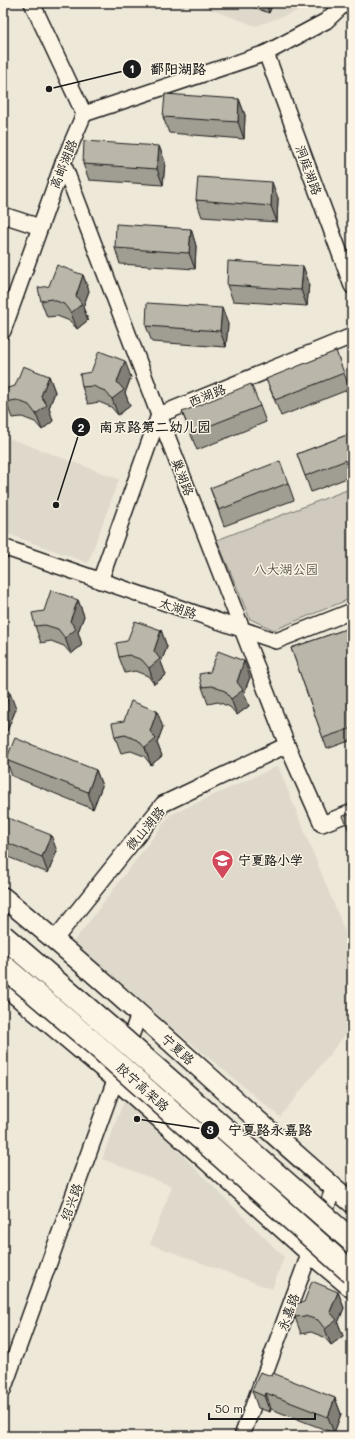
<svg xmlns="http://www.w3.org/2000/svg" width="355" height="1439" font-family="Mali,'LXGW WenKai TC',sans-serif">
<style>
.built{fill:#ded9cb}
.green{fill:#cfcabd;stroke:#76736c}
.lines{fill:none;stroke-linecap:round;stroke-linejoin:round}
.minor-casing{stroke:#1c1c1c;stroke-width:18}
.major-casing{stroke:#1c1c1c;stroke-width:22}
.minor{stroke:#fcf5e5;stroke-width:15}
.major{stroke:#fcf5e5;stroke-width:19}
.highway-bridge-casing{stroke:#1c1c1c;stroke-width:25;stroke-linecap:butt}
.highway-bridge{stroke:#fcf5e5;stroke-width:22}
.wall{fill:#a09d92;stroke:#1c1c1c}
.shaded-wall{fill:#827f77;stroke:#1c1c1c}
.building{fill:#bab6aa;stroke:#1c1c1c}
.labels{text-anchor:middle;stroke-width:3;stroke-linejoin:round;paint-order:stroke}
.street-label{font-size:13px;fill:#1c1c1c;stroke:#fcf5e5}
.park-label{font-size:13px;fill:#52504c;stroke:#fcf5e5}
.poi-label{font-size:13px;font-weight:bold;fill:#1c1c1c;stroke:#fcf5e5;text-anchor:start}
.leader{fill:none;stroke:#1c1c1c;stroke-width:1.5}
.callout-dot{fill:#1c1c1c;stroke:#fcf5e5;stroke-width:1.5}
.mark-label{font-size:12px;text-anchor:middle;font-weight:bold;fill:#fff}
.callout-label{font-size:14px;text-anchor:middle;font-weight:bold;fill:#1c1c1c;stroke:#fcf5e5;stroke-width:3;stroke-linejoin:round;paint-order:stroke}
</style>
<rect width="100%" height="100%" fill="#eee8d9"/>
<filter id="ink" filterUnits="userSpaceOnUse"><feTurbulence type="fractalNoise" baseFrequency=".025" numOctaves="2"/><feDisplacementMap in="SourceGraphic" scale="8" xChannelSelector="R" yChannelSelector="G"/><feConvolveMatrix kernelMatrix="1 2 1 2 8 2 1 2 1" color-interpolation-filters="sRGB"/></filter>
<g filter="url(#ink)">
<g class="built">
<path d="M193,3H309L303,9L256,26Z"/>
<path d="M3,436L119,479L88,563L3,532Z"/>
<path d="M278,766L352,949V1026L280,1117L72,944L170,815Z"/>
<path d="M125,1098L284,1257L272,1289L150,1244L172,1186L102,1159Z"/>
</g>
<path class="green" d="M352,488V598L274,630L250,619L217,540Z"/>
<g class="lines">
<defs>
<g id="minor">
<path d="M266,53L352,286"/>
<path d="M84,114L266,53L326,21L345,3"/>
<path d="M63,163L159,415L287,745L322,824L352,812"/>
<path d="M3,215L40,227"/>
<path d="M3,331L63,163L84,114L32,3"/>
<path d="M3,547L276,641L352,611"/>
<path d="M100,581L159,415L352,336"/>
<path d="M55,939L163,804L287,745"/>
<path d="M3,1390L139,1014"/>
<path d="M242,1436L334,1187"/>
</g>
<g id="major">
<path d="M3,897C123,995 234,1102 352,1203"/>
<path d="M3,984L115,1078L310,1253L352,1288"/>
</g>
</defs>
<use href="#minor" class="minor-casing"/>
<use href="#major" class="major-casing"/>
<use href="#minor" class="minor"/>
<use href="#major" class="major"/>
<defs>
<g id="highway-bridge">
<path d="M3,936L110,1028L352,1241"/>
<path d="M3,966L96,1045L352,1273"/>
</g>
</defs>
<use href="#highway-bridge" class="highway-bridge-casing"/>
<use href="#highway-bridge" class="highway-bridge"/>
</g>
<g class="wall">
<path d="M243,3H273L269,13Z"/>
<path d="M239,99L245,115L244,139L169,133L163,117Z"/>
<path d="M159,146L165,162L163,185L89,180L83,164Z"/>
<path d="M278,198L277,222L202,217L196,200Z"/>
<path d="M191,229L196,246L195,269L120,264L115,248Z"/>
<path d="M303,266L309,283L307,306L233,301L227,285Z"/>
<path d="M83,275L89,291L83,307L88,320L77,329L70,321L57,316L47,317L41,301L49,286Z"/>
<path d="M228,324L226,347L152,342L146,326Z"/>
<path d="M344,373L350,389L281,416L266,379Z"/>
<path d="M49,376L55,392L49,408L53,421L42,430L35,422L22,417L12,418L6,402L15,386Z"/>
<path d="M131,377L125,393L130,406L118,415L111,407L99,402L88,404L82,387Z"/>
<path d="M260,406L266,422L197,450L182,412Z"/>
<path d="M352,433V476L311,492L297,454Z"/>
<path d="M288,483L294,500L224,526L210,488Z"/>
<path d="M78,600L84,616L78,632L82,645L71,654L64,646L51,641L41,643L35,626L44,611Z"/>
<path d="M352,627V740L327,749L291,648Z"/>
<path d="M161,630L167,647L161,662L166,675L154,684L148,676L135,671L125,673L119,657L127,641Z"/>
<path d="M250,677L244,693L249,706L237,715L230,707L218,702L208,704L202,687Z"/>
<path d="M3,690L16,709L7,731L3,730Z"/>
<path d="M163,727L157,743L162,756L151,765L144,756L131,751L121,753L115,737Z"/>
<path d="M6,760L96,770L102,786L93,809L12,776Z"/>
<path d="M3,816L57,851L48,873L3,855Z"/>
<path d="M338,1292L344,1308L338,1323L343,1336L331,1345L324,1337L311,1332L301,1334L295,1317L304,1302Z"/>
<path d="M272,1376L335,1398L341,1414L334,1433L271,1409L270,1412L258,1408L252,1391Z"/>
</g>
<g class="shaded-wall">
<path d="M266,3H273L269,13Z"/>
<path d="M239,99L245,115L244,139L238,122Z"/>
<path d="M159,146L165,162L163,185L157,169Z"/>
<path d="M272,182L278,198L277,222L271,206Z"/>
<path d="M191,229L196,246L195,269L189,253Z"/>
<path d="M303,266L309,283L307,306L301,290Z"/>
<path d="M83,275L89,291L83,307L88,320L77,329L71,313L76,296Z"/>
<path d="M222,308L228,324L226,347L220,331Z"/>
<path d="M125,361L131,377L125,393L130,406L118,415L112,399L117,382Z"/>
<path d="M49,376L55,392L49,408L53,421L42,430L36,414L41,396Z"/>
<path d="M78,600L84,616L78,632L82,645L71,654L65,638L70,621Z"/>
<path d="M161,630L167,647L161,662L166,675L154,684L149,668L154,651Z"/>
<path d="M244,661L250,677L244,693L249,706L237,715L231,699L237,682Z"/>
<path d="M10,693L16,709L7,731L3,720V711Z"/>
<path d="M157,711L163,727L157,743L162,756L151,765L145,748L150,731Z"/>
<path d="M96,770L102,786L93,809L88,792Z"/>
<path d="M51,835L57,851L48,873L42,857Z"/>
<path d="M338,1292L344,1308L338,1323L343,1336L331,1345L325,1329L330,1312Z"/>
<path d="M266,1393L271,1409L270,1412L264,1396Z"/>
<path d="M335,1398L341,1414L334,1433L328,1417Z"/>
</g>
<g class="building">
<path d="M165,94L239,99L238,122L163,117Z"/>
<path d="M84,141L159,146L157,169L83,164Z"/>
<path d="M198,177L272,182L271,206L196,200Z"/>
<path d="M116,224L191,229L189,253L115,248Z"/>
<path d="M228,261L303,266L301,290L227,285Z"/>
<path d="M57,265L83,275L76,296L82,304L71,313L64,304L51,299L41,301L38,288L49,286Z"/>
<path d="M147,303L222,308L220,331L146,326Z"/>
<path d="M99,351L125,361L117,382L124,390L112,399L105,391L93,386L82,387L80,374L91,372Z"/>
<path d="M336,351L344,373L275,400L266,379Z"/>
<path d="M23,366L49,376L41,396L47,405L36,414L29,405L16,400L6,402L4,389L15,386Z"/>
<path d="M251,384L260,406L191,433L182,412Z"/>
<path d="M352,433V458L305,476L297,454Z"/>
<path d="M280,461L288,483L219,510L210,488Z"/>
<path d="M51,590L78,600L70,621L76,629L65,638L58,629L45,625L35,626L32,613L44,611Z"/>
<path d="M135,621L161,630L154,651L160,659L149,668L142,660L129,655L119,657L116,643L127,641Z"/>
<path d="M352,627V728L323,738L291,648Z"/>
<path d="M218,651L244,661L237,682L243,690L231,699L225,691L212,686L202,687L199,674L210,672Z"/>
<path d="M3,690L10,693L3,711Z"/>
<path d="M131,701L157,711L150,731L156,739L145,748L138,740L125,735L115,737L112,723L124,721Z"/>
<path d="M15,738L96,770L88,792L6,760Z"/>
<path d="M352,813V838L343,816Z"/>
<path d="M3,816L51,835L42,857L3,841Z"/>
<path d="M312,1281L338,1292L330,1312L337,1320L325,1329L318,1320L305,1316L295,1317L293,1304L304,1302Z"/>
<path d="M260,1372L272,1376L273,1373L335,1398L328,1417L266,1393L264,1396L252,1391Z"/>
</g>
</g>
<defs>
<symbol id="school-pin" viewBox="-11 -11 22 30"><path d="M0 17L-7.5 6A9.5 9.5 0 1 1 7.5 6Z" fill="#d1495b" stroke="#fcf5e5"/><path d="M0-5L7-2L0 1L-7-2ZM-4 1L0 2.5L4 1V4Q0 6-4 4Z" fill="#fff"/></symbol>
</defs>
<g fill-rule="evenodd">
<use href="#school-pin" x="210" y="848" width="25" height="34"/>
</g>
<g class="labels">
<g class="street-label">
<text transform="translate(63 164) rotate(-68)" y="5">高邮湖路</text>
<text transform="translate(309 170) rotate(70)" y="5">洞庭湖路</text>
<text transform="translate(207 395) rotate(-22)" y="5">西湖路</text>
<text transform="translate(183 477) rotate(69)" y="5">巢湖路</text>
<text transform="translate(178 608) rotate(19)" y="5">太湖路</text>
<text transform="translate(145 828) rotate(-50)" y="5">微山湖路</text>
<text transform="translate(178 1049) rotate(42)" y="5">宁夏路</text>
<text transform="translate(143 1087) rotate(42)" y="5">胶宁高架路</text>
<text transform="translate(71 1202) rotate(-70)" y="5">绍兴路</text>
<text transform="translate(288 1312) rotate(-70)" y="5">永嘉路</text>
</g>
<g class="park-label">
<text x="286" y="574">八大湖公园</text>
</g>
<g class="poi-label">
<text x="238" y="865">宁夏路小学</text>
</g>
</g>
<path class="leader" d="M49 89L132 69M56 505L81 427M137 1119L210 1130"/>
<g class="callout-dot">
<circle cx="49" cy="89" r="4"/>
<circle cx="56" cy="505" r="4"/>
<circle cx="137" cy="1119" r="4"/>
<circle cx="132" cy="69" r="10"/>
<circle cx="81" cy="427" r="10"/>
<circle cx="210" cy="1130" r="10"/>
</g>
<g class="mark-label">
<text x="132" y="73">1</text>
<text x="81" y="432">2</text>
<text x="210" y="1134">3</text>
</g>
<g class="callout-label">
<text x="178" y="74">鄱阳湖路</text>
<text x="155" y="432">南京路第二幼儿园</text>
<text x="270" y="1135">宁夏路永嘉路</text>
</g>
<rect width="355" height="1439" fill="none" stroke="#fcf5e5" stroke-width="16"/>
<rect x="8" y="8" width="339" height="1423" fill="none" stroke="#1c1c1c" stroke-width="1.5" filter="url(#ink)"/>
<path d="M209 1413v6h106v-6" fill="none" stroke="#1c1c1c" stroke-width="2"/>
<text x="215" y="1413" font-size="12" fill="#1c1c1c" stroke="#fcf5e5" stroke-width="3" paint-order="stroke">50 m</text>
</svg>
